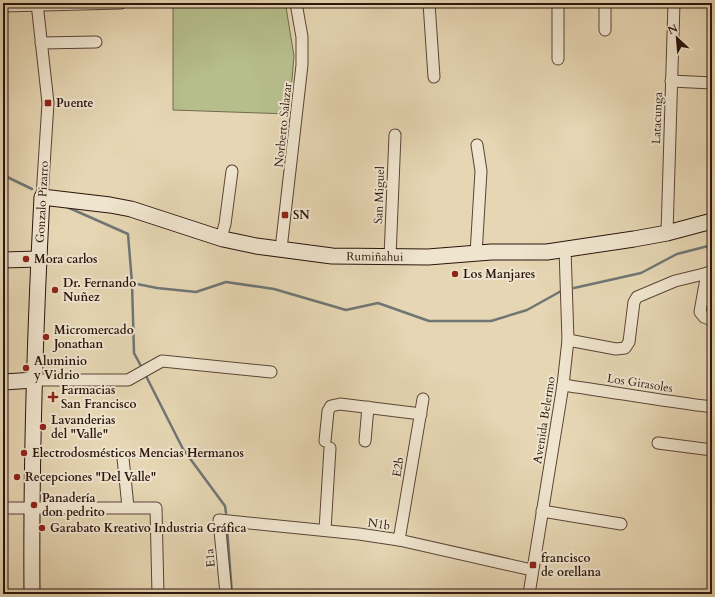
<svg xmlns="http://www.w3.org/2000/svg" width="715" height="597" font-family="Cardo,serif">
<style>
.green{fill:#b6be8c;stroke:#706a4c}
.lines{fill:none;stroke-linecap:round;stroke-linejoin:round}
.stream{stroke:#6f7674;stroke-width:2.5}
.street-casing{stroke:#5a4536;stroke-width:13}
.secondary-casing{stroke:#2b150d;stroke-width:17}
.street{stroke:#efe4ce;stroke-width:11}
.secondary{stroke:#efe4ce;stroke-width:15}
.poi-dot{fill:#8f2418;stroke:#efe4ce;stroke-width:1.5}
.labels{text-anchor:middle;stroke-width:4;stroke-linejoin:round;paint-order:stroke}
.poi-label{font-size:12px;font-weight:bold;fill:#2b150d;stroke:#efe4ce;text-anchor:start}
.street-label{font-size:12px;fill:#2b150d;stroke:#efe4ce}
</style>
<rect width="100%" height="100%" fill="#e6d6b3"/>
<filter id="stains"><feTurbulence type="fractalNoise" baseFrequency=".005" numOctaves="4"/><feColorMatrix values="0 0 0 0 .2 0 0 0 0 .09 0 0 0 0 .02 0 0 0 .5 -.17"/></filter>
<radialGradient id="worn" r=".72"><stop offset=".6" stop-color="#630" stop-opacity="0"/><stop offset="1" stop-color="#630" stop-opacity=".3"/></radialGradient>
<path class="green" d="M173,7H286L294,56L289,114L173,110Z"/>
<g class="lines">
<g class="stream">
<path d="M3,175L32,189"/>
<path d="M67,207L128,234L132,283L157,288L196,292L226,282L274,289L346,310L378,303L429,321H491L527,310L563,290"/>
<path d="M132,283L134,353L142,368"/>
<path d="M574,288L641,273L677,254L712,245"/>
<path d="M145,374L183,449L225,506L226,513"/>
<path d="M227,528L232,594"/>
</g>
<defs>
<g id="street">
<path d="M37,3L48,103L42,197"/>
<path d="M429,3L434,77"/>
<path d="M558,3V59"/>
<path d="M3,6L121,3"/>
<path d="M605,30V3"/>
<path d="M41,43L96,42"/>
<path d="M671,81L712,83"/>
<path d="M667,233L674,3"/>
<path d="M221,238L225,224L232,171"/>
<path d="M281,249L302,65V37L296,3"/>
<path d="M476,254L481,171L477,145"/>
<path d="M390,257L395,135"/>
<path d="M707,273L700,312L704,317L712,320"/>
<path d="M568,340L616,349L625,348L629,342L634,302L637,297L675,281L712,272"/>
<path d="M35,380H128L162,361L271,372"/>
<path d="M563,385C613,392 662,401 712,407"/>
<path d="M325,441L328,411L331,406L340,404L421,414"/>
<path d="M365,441L368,407"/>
<path d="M658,443L712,450"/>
<path d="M123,458L128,507"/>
<path d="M3,508H156L158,594"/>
<path d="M542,511L621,524"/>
<path d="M325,530L330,448"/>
<path d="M399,540L423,399"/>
<path d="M226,594L219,520L359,534L399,540L532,570"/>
<path d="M529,594L563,385L568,340L565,249"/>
</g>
<g id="secondary">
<path d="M3,260L39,259"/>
<path d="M3,382L35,380"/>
<path id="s1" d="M32,594C31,462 35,329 42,197L110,205L131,209L223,239L256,246L332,256L428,257L491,252H547L634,239L667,233L712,221"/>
</g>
</defs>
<use href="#street" class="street-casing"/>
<use href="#secondary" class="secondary-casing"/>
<use href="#street" class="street"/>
<use href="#secondary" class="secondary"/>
</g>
<g class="poi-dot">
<rect x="44" y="99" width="8" height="8" rx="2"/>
<rect x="281" y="211" width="8" height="8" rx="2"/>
<circle cx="26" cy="259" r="4"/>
<circle cx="455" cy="274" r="4"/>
<circle cx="55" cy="290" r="4"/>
<circle cx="46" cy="337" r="4"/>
<circle cx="26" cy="368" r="4"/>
<path d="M51 391h4v4h4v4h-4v4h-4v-4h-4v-4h4z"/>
<circle cx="43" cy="427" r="4"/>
<circle cx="24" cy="453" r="4"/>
<circle cx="17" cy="477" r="4"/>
<circle cx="34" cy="505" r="4"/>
<circle cx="42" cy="528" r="4"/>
<rect x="529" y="561" width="8" height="8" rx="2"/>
</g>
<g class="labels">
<g class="poi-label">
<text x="56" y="107">Puente</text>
<text x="293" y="219">SN</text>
<text x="34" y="263">Mora carlos</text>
<text x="463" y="278">Los Manjares</text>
<text x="63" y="287">Dr. Fernando<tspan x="63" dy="14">Nuñez</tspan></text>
<text x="54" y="334">Micromercado<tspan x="54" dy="14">Jonathan</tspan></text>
<text x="34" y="365">Aluminio<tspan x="34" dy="14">y Vidrio</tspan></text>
<text x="61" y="394">Farmacias<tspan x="61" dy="14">San Francisco</tspan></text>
<text x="51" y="424">Lavanderias<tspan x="51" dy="14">del "Valle"</tspan></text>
<text x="32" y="457">Electrodosmésticos Mencias Hermanos</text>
<text x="25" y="481">Recepciones "Del Valle"</text>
<text x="42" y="502">Panadería<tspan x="42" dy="14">don pedrito</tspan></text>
<text x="50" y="532">Garabato Kreativo Industria Gráfica</text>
<text x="541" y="562">francisco<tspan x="541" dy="14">de orellana</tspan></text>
</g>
<g class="street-label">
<text transform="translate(657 118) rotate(-88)" y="4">Latacunga</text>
<text transform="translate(283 125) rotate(-84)" y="4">Norberto Salazar</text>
<text transform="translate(379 195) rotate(-88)" y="4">San Miguel</text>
<text transform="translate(42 202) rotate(-87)" y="4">Gonzalo Pizarro</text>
<text dy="4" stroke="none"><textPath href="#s1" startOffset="737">Rumiñahui</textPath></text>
<text transform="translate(640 383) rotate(9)" y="4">Los Girasoles</text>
<text transform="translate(544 420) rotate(-81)" y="4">Avenida Belermo</text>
<text transform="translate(398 467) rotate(-80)" y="4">E2b</text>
<text transform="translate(379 524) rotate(8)" y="4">N1b</text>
<text transform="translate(210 558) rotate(-95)" y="4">E1a</text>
</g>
</g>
<rect width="715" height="597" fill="none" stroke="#e6d6b3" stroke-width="16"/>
<rect x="4" y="4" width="707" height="589" fill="none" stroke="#2b150d" stroke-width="2"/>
<rect x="8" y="8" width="699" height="581" fill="none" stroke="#2b150d"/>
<g transform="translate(677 38) rotate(334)" stroke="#efe4ce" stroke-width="3" paint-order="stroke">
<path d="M0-3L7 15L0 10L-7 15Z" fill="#2b150d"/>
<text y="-6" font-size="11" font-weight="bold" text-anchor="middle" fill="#2b150d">N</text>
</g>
<rect width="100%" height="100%" filter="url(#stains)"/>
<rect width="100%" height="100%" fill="url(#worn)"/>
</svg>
